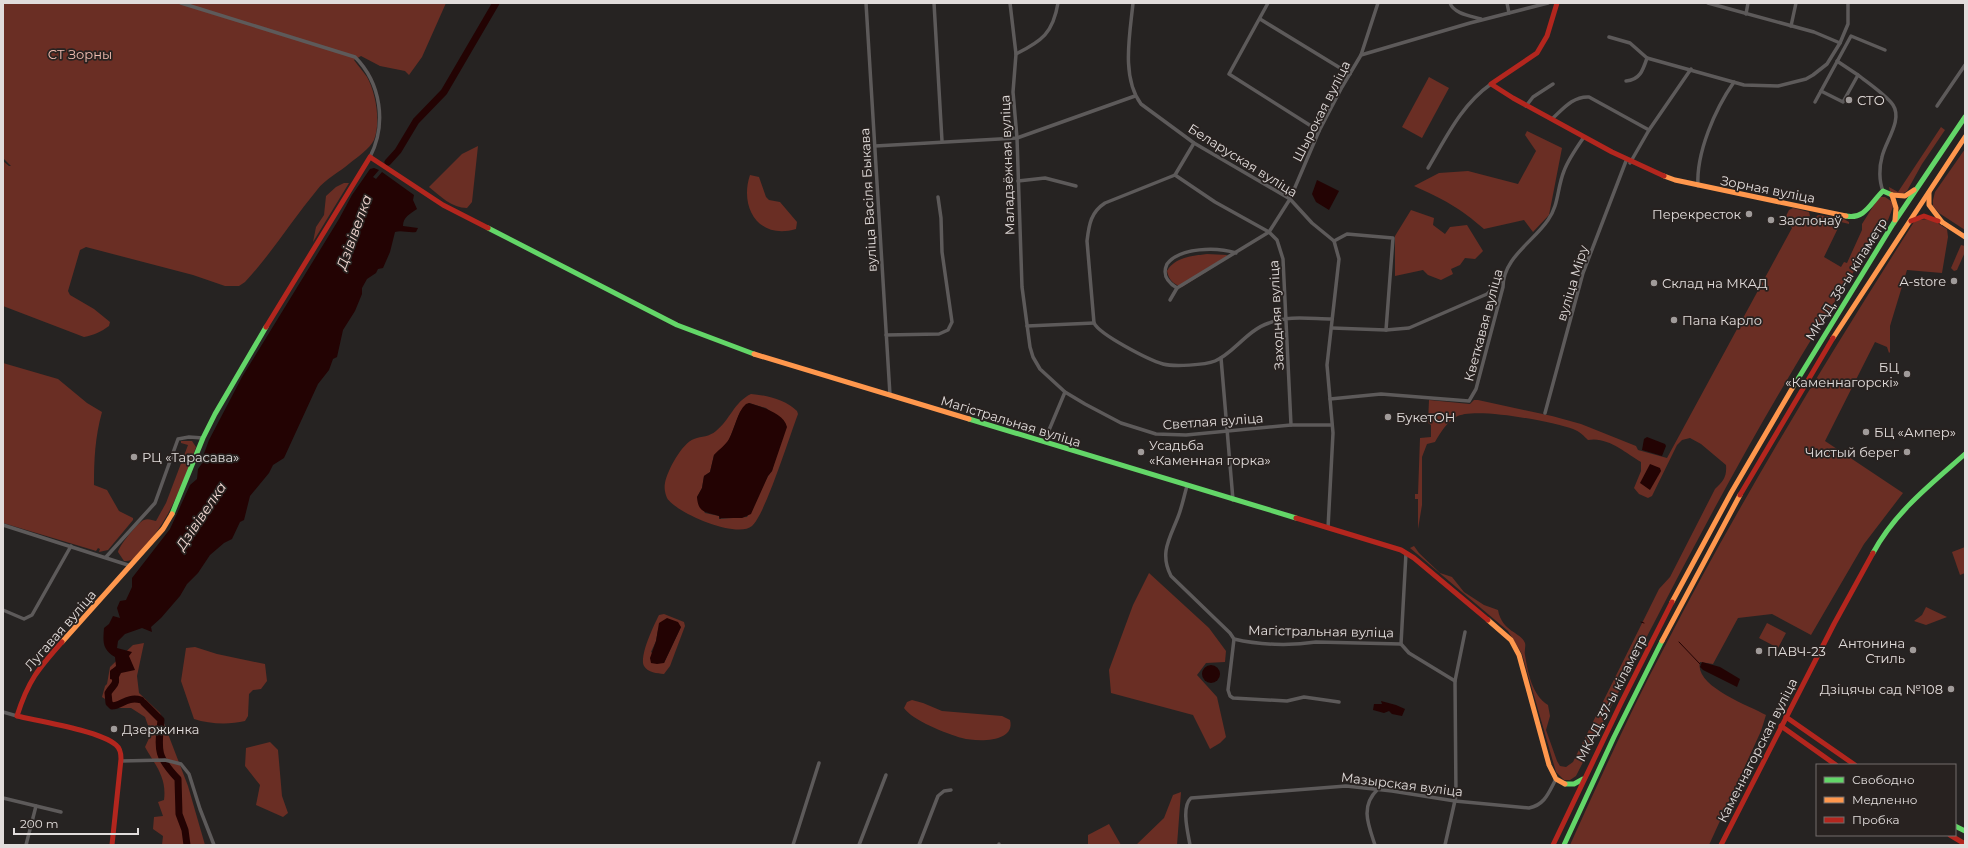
<svg xmlns="http://www.w3.org/2000/svg" width="1968" height="848" font-family="Montserrat,sans-serif">
<style>
.green{fill:#6a2e24;fill-rule:evenodd}
.water{fill:#230303}
.lines{fill:none;stroke-linecap:round;stroke-linejoin:round}
.stream{stroke:#230303;stroke-width:1}
.river{stroke:#230303;stroke-width:7}
.street{stroke:#5d5a5a;stroke-width:3.5}
.fast{stroke:#63d668;stroke-width:5}
.slow{stroke:#ff974d;stroke-width:5}
.jam{stroke:#b3261e;stroke-width:5}
.poi-dot{fill:#a09b9a;stroke:#282220;stroke-width:1.5}
.labels{text-anchor:middle;stroke-width:3.5;stroke-linejoin:round;paint-order:stroke}
.park-label{font-size:13px;fill:#f1bdb1;stroke:#282220}
.poi-label{font-size:13px;fill:#e1dcdb;stroke:#282220;text-anchor:start}
.street-label{font-size:13px;fill:#e1dcdb;stroke:#282220}
.water-label{font-size:14px;font-style:italic;fill:#f5dad4;stroke:#282220}
</style>
<rect width="100%" height="100%" fill="#262322"/>
<g class="green">
<path d="M3,3H446L422,57L409,75L405,71L380,66L361,56L354,60C358,66 363,71 367,77C376,93 381,122 374,140C370,148 358,157 350,163C340,172 325,179 317,190C292,220 272,253 245,282L239,286H225L193,275L86,247L80,250L68,291L70,295L94,309L110,322L109,326C101,332 94,335 84,337L3,306V161L9,166H11L3,158Z"/>
<path d="M1429,77L1449,88L1422,138L1402,127Z"/>
<path d="M1941,127L1945,130L1922,164L1907,191L1902,194L1890,192L1889,187L1898,192Z"/>
<path d="M1527,131L1562,148L1549,215L1533,232L1524,220L1484,229C1460,208 1443,199 1414,186L1439,173L1468,171L1518,184L1536,151L1525,135Z"/>
<path d="M478,146L472,202L467,208C452,208 440,196 429,187L462,154Z"/>
<path d="M1965,149V230L1939,213L1933,206V200L1935,192Z"/>
<path d="M750,175L759,177L766,197L769,200L780,202L797,222L796,229C759,240 739,208 750,175Z"/>
<path d="M344,183H349L313,242L316,227L324,215L326,196L336,187Z"/>
<path d="M1879,197H1885L1891,201L1893,207L1888,220C1768,396 1672,586 1576,776L1570,780H1564L1556,772L1522,654L1508,631L1410,548L1414,546L1419,553L1440,573L1452,577L1464,592L1484,605L1498,610C1502,632 1521,632 1525,643C1526,647 1524,651 1525,655C1528,673 1532,695 1548,705L1550,716L1546,730L1557,761L1560,766L1566,767L1573,762L1659,589L1670,577L1715,489C1723,481 1727,477 1726,465L1701,444L1690,438L1682,440L1677,445L1652,496L1648,498L1639,494L1634,488L1641,471V462C1626,453 1607,436 1588,440C1584,436 1579,431 1573,429C1554,422 1473,406 1456,417C1447,422 1440,433 1435,442L1427,444L1422,457V505L1418,529V499H1415V494H1418L1420,438L1431,437V425L1428,423L1429,400L1470,404L1474,400H1478L1552,416L1581,424L1636,446L1638,450L1667,458L1792,228L1790,225L1811,222L1818,215L1842,218L1849,222V224L1841,222L1824,257L1841,267L1844,262L1847,263L1862,230V224Z"/>
<path d="M1793,208L1809,212L1810,216L1806,219L1785,218L1789,210Z"/>
<path d="M1411,210L1434,218L1433,225L1445,234L1450,227L1467,225L1483,251L1475,259L1465,258L1460,265L1451,269L1453,274L1441,280L1428,275L1423,270L1395,276V236Z"/>
<path d="M1931,219L1947,229L1948,237L1942,273L1907,270L1890,326V352L1889,353L1887,347L1875,342L1825,441L1903,493L1864,544L1811,635L1772,614L1738,618L1713,664L1700,662C1694,686 1748,705 1766,715L1761,731L1709,845H1570C1600,779 1630,712 1664,648C1739,503 1826,360 1914,222L1917,220Z"/>
<path d="M1961,245L1965,246V252L1957,270L1954,271L1951,268Z"/>
<path d="M1207,254L1227,255L1225,260L1182,287C1173,284 1169,280 1167,271C1175,257 1192,256 1207,254Z"/>
<path d="M3,363L58,379L87,403L102,412C95,437 94,460 94,485L107,490L119,511L133,518V520L108,550L99,552L100,549L98,548L96,551L93,550L3,523Z"/>
<path d="M751,394C766,395 786,400 797,411L798,414C790,435 765,515 752,526C737,539 676,513 667,498C665,493 664,488 665,483C667,471 682,443 694,439C702,436 709,437 716,431C730,420 734,402 751,394ZM749,403L766,408L784,422L772,471L768,476L747,517L719,519V516L705,513L697,497L702,488L704,476L710,472L714,455L722,449L729,440L740,412Z"/>
<path d="M181,441H192L196,447C182,485 171,517 144,548C138,554 134,562 124,561L118,552C119,546 138,522 144,520C148,518 152,520 156,521L166,503L188,445L181,443Z"/>
<path d="M1965,547V573L1960,575L1952,552Z"/>
<path d="M1149,573L1209,628L1226,651L1225,662L1206,663L1197,675L1217,697L1226,737L1220,743L1210,749L1193,715L1111,693L1109,670L1133,605Z"/>
<path d="M1926,607L1947,617L1926,625L1914,621L1922,615Z"/>
<path d="M664,614L684,622L685,626L670,666L664,674C657,673 648,673 644,666C639,656 654,625 659,615ZM681,627L664,663L651,652L656,641L658,630Z"/>
<path d="M1767,623L1786,633L1778,648L1759,638Z"/>
<path d="M144,643L137,676L139,693L160,713L188,786L205,845H162L163,836L153,829L154,817L163,816L158,802L164,800C167,777 155,765 145,747L151,734L145,717L131,708H119L102,697L105,686L107,684L110,667L133,645Z"/>
<path d="M195,647L217,654L265,664L267,681L261,689L253,690L249,694L248,716L245,721C229,725 209,724 194,719L181,681L186,648Z"/>
<path d="M912,700L923,703L942,711L1002,716L1010,720C1016,743 976,742 962,738C947,734 912,720 904,708L907,702Z"/>
<path d="M270,742L278,750L282,796L288,813L283,817L256,805L260,785L245,766L246,748Z"/>
<path d="M1181,792L1177,845H1136L1164,818L1173,795Z"/>
<path d="M1109,824L1121,845H1088V835Z"/>
</g>
<g class="water">
<path d="M374,168L379,170L373,177L376,179L382,172L414,195L413,200L417,209C410,214 403,217 403,226L418,228L416,232C408,233 402,230 395,232L390,252L383,268L378,269L376,273L367,279L362,288V294L355,311L343,330L337,357L333,359L329,370L318,384L284,458L273,465L269,473L250,496L244,520L240,522L232,539L224,543L210,555L198,573L187,584L180,596L161,618L151,627L152,632L142,628L125,634L118,641L117,648L132,652L129,656L135,670L121,673L117,681L110,679V671L116,666L115,657C102,649 103,642 104,628L109,624L113,616L120,618L117,608L120,601L126,600L132,587V578L170,529L190,485L197,479L198,469L203,462L202,459L209,440L242,377L339,219L352,195L370,169Z"/>
<path d="M1317,180L1339,191L1329,210L1316,202L1312,194Z"/>
<path d="M749,403C761,407 784,413 787,427L772,471L768,476L751,514L742,518H721L720,519L719,516C706,512 698,513 697,497L702,488L704,476L710,472L714,455C719,449 725,446 729,439C735,428 737,412 746,404Z"/>
<path d="M1647,437L1665,444L1666,446L1662,456L1642,450L1644,439Z"/>
<path d="M1650,464L1660,468L1661,471L1650,490L1640,483Z"/>
<path d="M667,618L678,622L681,627L664,663L657,664L651,663L650,658L656,641L659,623Z"/>
<path d="M1702,662L1720,667L1740,679L1737,687L1703,670L1700,667Z"/>
<circle cx="1211" cy="674" r="9"/>
<path d="M1381,701L1396,705L1405,709L1402,716L1392,714L1389,711L1384,713L1373,710L1374,704H1382Z"/>
</g>
<g class="lines">
<g class="stream">
<path d="M1641,622L1644,623"/>
<path d="M1679,642L1700,664"/>
</g>
<g class="river">
<path d="M388,162L398,151L416,121L444,92L496,3"/>
<path d="M114,672C118,686 114,683 108,693L109,703L112,706C121,706 127,696 141,700"/>
<path d="M144,703L161,720C158,750 156,756 178,779L179,814L185,830L187,845"/>
</g>
<g class="street">
<path d="M181,3L355,57C381,83 387,124 370,157"/>
<path d="M866,3L890,395"/>
<path d="M934,3L942,141"/>
<path d="M1010,3L1016,54L1013,92L1017,138L1022,287L1030,347L1033,357L1040,369L1065,392L1085,404L1121,423L1156,434L1186,435L1291,425H1332"/>
<path d="M1133,3C1130,34 1121,77 1141,104L1194,143L1290,199L1312,223L1334,241L1339,259L1327,365L1333,433L1328,528"/>
<path d="M1268,3L1229,74L1319,131"/>
<path d="M1450,3C1454,14 1471,16 1481,19"/>
<path d="M1507,3L1509,13"/>
<path d="M1708,3L1814,32L1840,43"/>
<path d="M1746,14L1748,3"/>
<path d="M1260,19L1350,74"/>
<path d="M1791,26L1796,3"/>
<path d="M1609,37L1630,43L1647,58L1744,85L1778,86L1806,79L1813,75L1827,64L1840,43L1848,24V3"/>
<path d="M1016,54C1042,41 1053,33 1058,3"/>
<path d="M1361,55L1378,3"/>
<path d="M1858,75C1868,83 1886,95 1893,105C1903,120 1885,142 1882,157C1879,167 1879,181 1883,191"/>
<path d="M1626,81C1640,80 1643,70 1647,58"/>
<path d="M1821,91L1843,102L1858,75L1837,61"/>
<path d="M1815,102L1851,36L1885,50"/>
<path d="M1526,106L1533,97L1553,84"/>
<path d="M1937,106L1965,65"/>
<path d="M1552,119C1563,109 1573,96 1589,97L1649,130"/>
<path d="M875,146L1017,138L1135,96"/>
<path d="M1630,163L1649,130L1691,69"/>
<path d="M1428,168C1446,138 1461,105 1491,84"/>
<path d="M1175,175L1194,143"/>
<path d="M1018,181L1045,178L1076,186"/>
<path d="M1698,186C1696,153 1715,109 1734,82"/>
<path d="M1334,241L1347,234L1393,238L1386,330"/>
<path d="M1236,253C1217,247 1180,247 1167,264C1162,275 1167,282 1177,288L1269,232L1290,199L1319,131L1342,87L1361,55L1470,23L1548,3"/>
<path d="M1170,300L1177,288"/>
<path d="M1027,326L1094,323"/>
<path d="M1332,328L1386,330L1409,328L1487,294L1503,279"/>
<path d="M886,335L939,334L948,330L952,322L942,252L941,218L938,197"/>
<path d="M1221,358L1233,500"/>
<path d="M1330,399L1381,394L1469,401L1476,389L1503,287C1503,258 1533,242 1548,220C1559,205 1557,188 1564,171C1568,160 1577,147 1584,137"/>
<path d="M1545,413L1583,273L1626,161"/>
<path d="M1291,425L1283,259L1277,240L1269,232L1215,202L1175,175L1105,203C1091,212 1089,224 1087,241L1094,323C1100,335 1149,360 1163,364C1174,367 1205,365 1215,361C1233,354 1247,330 1269,323C1288,315 1312,319 1332,319"/>
<path d="M1044,442L1065,392"/>
<path d="M1187,486C1184,496 1182,507 1178,517C1170,538 1159,553 1171,576L1230,633L1234,639C1259,645 1290,646 1316,642L1401,644"/>
<path d="M3,525L131,566"/>
<path d="M106,557L155,503L178,439L189,437L203,438"/>
<path d="M3,610L24,619L32,615L71,546"/>
<path d="M1234,639L1228,690L1230,696L1233,698L1287,701L1304,697L1339,702"/>
<path d="M1401,644L1406,553"/>
<path d="M1401,644L1409,653L1455,681"/>
<path d="M3,712L17,716"/>
<path d="M121,761L165,760L181,764L189,774L200,809L214,845"/>
<path d="M3,798L61,812"/>
<path d="M26,845L36,806"/>
<path d="M793,845L819,763"/>
<path d="M859,845L886,775"/>
<path d="M919,845L938,796L944,791L951,790"/>
<path d="M999,845V844"/>
<path d="M1190,845C1188,833 1181,807 1191,798L1346,786L1392,791L1455,801L1529,808C1545,805 1549,792 1556,779"/>
<path d="M1375,845C1368,824 1360,806 1378,789"/>
<path d="M1445,845L1456,796L1455,681L1465,632"/>
</g>
<g class="fast">
<path d="M1846,216C1865,220 1871,202 1883,191L1892,195"/>
<path d="M488,228L677,325L754,354"/>
<path d="M1793,387L1893,224L1965,117"/>
<path d="M969,419L1296,518"/>
<path d="M172,514L203,438L215,414L266,327"/>
<path d="M1873,553C1895,512 1931,484 1965,454"/>
<path d="M1565,784H1574L1583,779"/>
<path d="M1955,826L1965,831"/>
<path d="M1564,845L1614,737L1662,641"/>
</g>
<g class="slow">
<path d="M1664,176L1675,180L1846,216"/>
<path d="M1929,193V205L1942,222"/>
<path d="M1892,195L1896,208L1895,220"/>
<path d="M1892,195L1905,196L1914,190"/>
<path d="M1942,222L1965,237"/>
<path d="M1833,338L1965,137"/>
<path d="M754,354L969,419"/>
<path d="M1672,602L1731,493L1793,387"/>
<path d="M1488,620L1511,640L1519,655L1549,765L1556,779L1565,784"/>
<path d="M1662,641L1740,495"/>
<path d="M62,642L163,529L172,514"/>
</g>
<g class="jam">
<path d="M1557,3L1547,36L1537,53L1491,84L1513,98L1612,152L1664,176"/>
<path d="M1911,221L1924,216L1938,221"/>
<path d="M266,327L370,157L443,205L488,228"/>
<path d="M1740,495L1833,338"/>
<path d="M1296,518L1401,550L1414,558L1488,620"/>
<path d="M62,642C38,669 28,681 17,716C38,721 101,731 116,745C120,748 121,754 121,759L112,845"/>
<path d="M1786,717L1855,765"/>
<path d="M1781,726L1836,765"/>
<path d="M1950,835L1965,844"/>
<path d="M1553,845L1621,703L1672,602"/>
<path d="M1721,845L1834,624L1873,553"/>
</g>
</g>
<g class="poi-dot">
<circle cx="1849" cy="100" r="4"/>
<circle cx="1749" cy="214" r="4"/>
<circle cx="1771" cy="220" r="4"/>
<circle cx="1954" cy="281" r="4"/>
<circle cx="1654" cy="283" r="4"/>
<circle cx="1674" cy="320" r="4"/>
<circle cx="1907" cy="374" r="4"/>
<circle cx="1388" cy="417" r="4"/>
<circle cx="1866" cy="432" r="4"/>
<circle cx="1141" cy="452" r="4"/>
<circle cx="1907" cy="452" r="4"/>
<circle cx="134" cy="457" r="4"/>
<circle cx="1913" cy="650" r="4"/>
<circle cx="1759" cy="651" r="4"/>
<circle cx="1951" cy="689" r="4"/>
<circle cx="114" cy="729" r="4"/>
</g>
<g class="labels">
<g class="park-label">
<text x="80" y="59">СТ Зорны</text>
</g>
<g class="poi-label">
<text x="1857" y="105">СТО</text>
<text x="1741" y="219" text-anchor="end">Перекресток</text>
<text x="1779" y="225">Заслонаў</text>
<text x="1946" y="286" text-anchor="end">А-store</text>
<text x="1662" y="288">Склад на МКАД</text>
<text x="1682" y="325">Папа Карло</text>
<text x="1899" y="372" text-anchor="end">БЦ<tspan x="1899" dy="15">«Каменнагорскі»</tspan></text>
<text x="1396" y="422">БукетОН</text>
<text x="1874" y="437">БЦ «Ампер»</text>
<text x="1149" y="450">Усадьба<tspan x="1149" dy="15">«Каменная горка»</tspan></text>
<text x="1899" y="457" text-anchor="end">Чистый берег</text>
<text x="142" y="462">РЦ «Тарасава»</text>
<text x="1905" y="648" text-anchor="end">Антонина<tspan x="1905" dy="15">Стиль</tspan></text>
<text x="1767" y="656">ПАВЧ-23</text>
<text x="1943" y="694" text-anchor="end">Дзіцячы сад №108</text>
<text x="122" y="734">Дзержинка</text>
</g>
<g class="street-label">
<text transform="translate(1321 111) rotate(-63)" y="5">Шырокая вуліца</text>
<text transform="translate(1243 160) rotate(32)" y="5">Беларуская вуліца</text>
<text transform="translate(1007 165) rotate(-92)" y="5">Маладзёжная вуліца</text>
<text transform="translate(1768 189) rotate(11)" y="5">Зорная вуліца</text>
<text transform="translate(868 200) rotate(-93)" y="5">вуліца Васіля Быкава</text>
<text transform="translate(1846 279) rotate(-58)" y="5">МКАД, 38-ы кіламетр</text>
<text transform="translate(1572 283) rotate(-73)" y="5">вуліца Міру</text>
<text transform="translate(1276 315) rotate(-93)" y="5">Заходняя вуліца</text>
<text transform="translate(1483 325) rotate(-75)" y="5">Кветкавая вуліца</text>
<text transform="translate(1011 421) rotate(17)" y="5">Магістральная вуліца</text>
<text transform="translate(1213 421) rotate(-4)" y="5">Светлая вуліца</text>
<text transform="translate(60 630) rotate(-49)" y="5">Лугавая вуліца</text>
<text transform="translate(1321 631) rotate(1)" y="5">Магістральная вуліца</text>
<text transform="translate(1611 698) rotate(-63)" y="5">МКАД, 37-ы кіламетр</text>
<text transform="translate(1757 750) rotate(-63)" y="5">Каменнагорская вуліца</text>
<text transform="translate(1402 784) rotate(7)" y="5">Мазырская вуліца</text>
</g>
<g class="water-label">
<text transform="translate(354 232) rotate(-70)" y="5">Дзівівелка</text>
<text transform="translate(201 516) rotate(-56)" y="5">Дзівівелка</text>
</g>
</g>
<rect width="1968" height="848" fill="none" stroke="#e1dcdb" stroke-width="8"/>
<rect x="1816" y="764" width="140" height="72" fill="#282220" stroke="#726c6b"/>
<rect x="1824" y="777" width="20" height="6" fill="#63d668" stroke="#726c6b"/>
<text x="1852" y="784" font-size="12" fill="#e1dcdb">Свободно</text>
<rect x="1824" y="797" width="20" height="6" fill="#ff974d" stroke="#726c6b"/>
<text x="1852" y="804" font-size="12" fill="#e1dcdb">Медленно</text>
<rect x="1824" y="817" width="20" height="6" fill="#b3261e" stroke="#726c6b"/>
<text x="1852" y="824" font-size="12" fill="#e1dcdb">Пробка</text>
<path d="M14 828v6h124v-6" fill="none" stroke="#e1dcdb" stroke-width="2"/>
<text x="20" y="828" font-size="12" fill="#e1dcdb" stroke="#282220" stroke-width="3" paint-order="stroke">200 m</text>
</svg>
